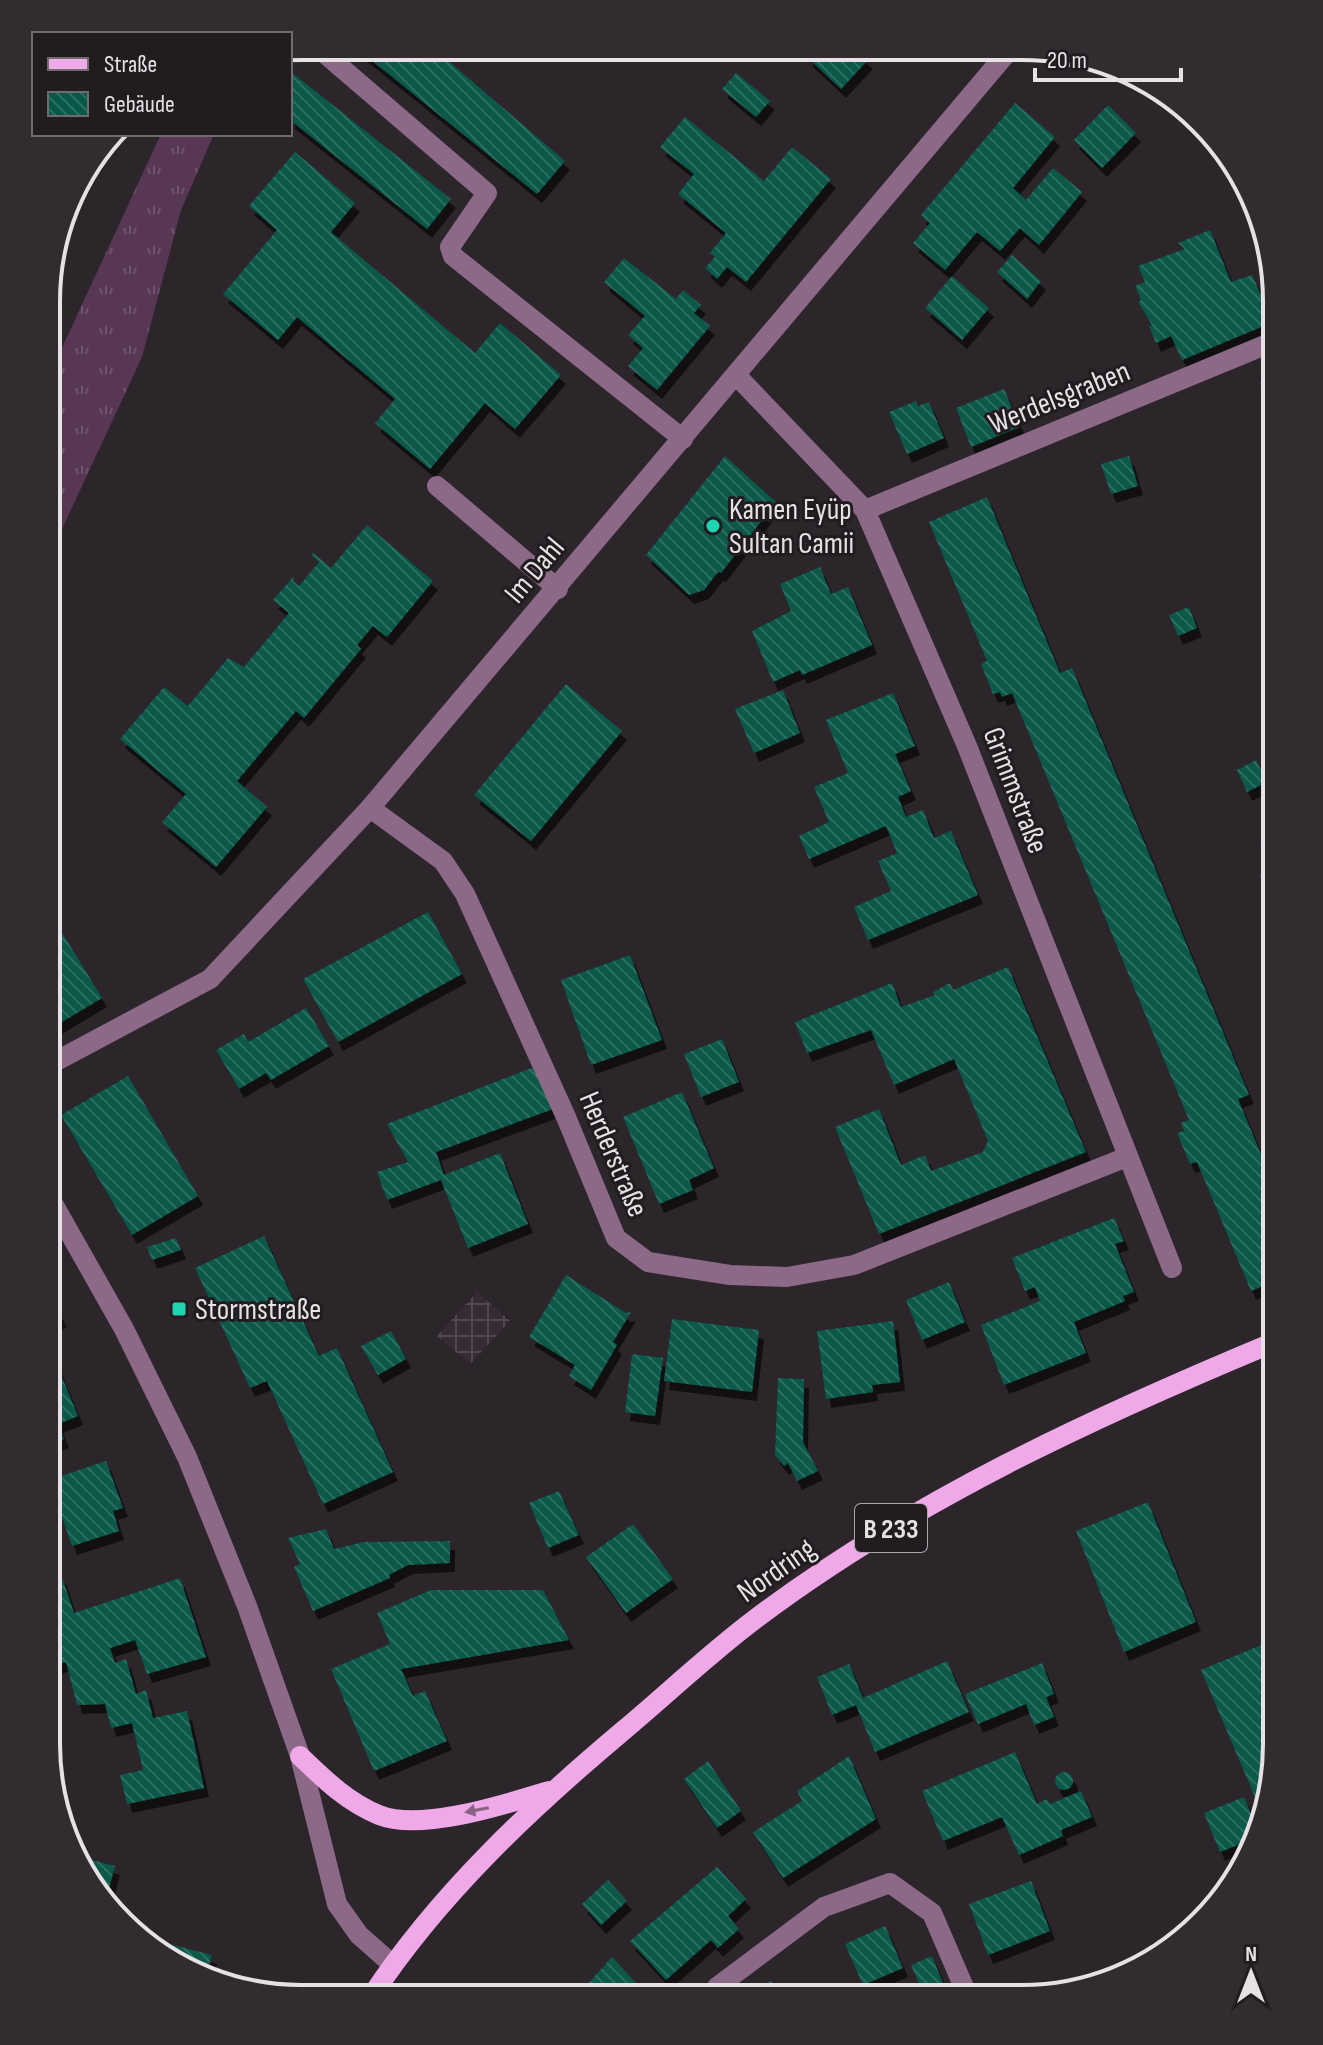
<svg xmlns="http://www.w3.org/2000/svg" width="1323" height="2045" font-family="'Sofia Sans Condensed',sans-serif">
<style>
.industrial{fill:url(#industrial-grid)}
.grass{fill:url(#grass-tufts)}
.building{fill:url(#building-back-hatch);filter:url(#shadow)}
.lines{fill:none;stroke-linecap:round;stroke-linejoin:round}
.minor{stroke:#8b6987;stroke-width:20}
.major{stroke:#f0a9e8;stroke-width:20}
.oneway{fill:#896284}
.poi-dot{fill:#1ed5b0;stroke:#221c21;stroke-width:3}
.labels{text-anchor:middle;stroke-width:6;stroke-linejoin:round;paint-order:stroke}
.shield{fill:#221c21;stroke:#aaa6aa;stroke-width:2}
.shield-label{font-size:28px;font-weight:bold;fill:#e5e1e4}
.street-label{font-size:30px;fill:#e5e1e4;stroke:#221c21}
.poi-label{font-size:30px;fill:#e5e1e4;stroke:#221c21;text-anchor:start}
.rim{fill:none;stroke:#e5e1e4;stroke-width:4}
</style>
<defs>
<pattern id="industrial-grid" width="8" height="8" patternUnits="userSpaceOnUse" patternTransform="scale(2)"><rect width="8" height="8" fill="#362b35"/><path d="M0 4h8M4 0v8" fill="none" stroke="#534952"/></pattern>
<pattern id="grass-tufts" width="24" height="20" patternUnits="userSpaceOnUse" patternTransform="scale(2)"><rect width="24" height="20" fill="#583755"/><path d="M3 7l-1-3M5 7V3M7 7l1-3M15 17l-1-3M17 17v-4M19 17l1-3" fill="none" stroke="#70546d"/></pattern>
<pattern id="building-back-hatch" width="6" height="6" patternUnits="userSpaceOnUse" patternTransform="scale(2)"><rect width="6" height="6" fill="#075848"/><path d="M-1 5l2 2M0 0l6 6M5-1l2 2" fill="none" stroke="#2b7062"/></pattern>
<filter id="shadow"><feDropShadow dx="5" dy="9" stdDeviation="0" flood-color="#0009"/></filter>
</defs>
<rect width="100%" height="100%" fill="#2c262b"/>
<path class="industrial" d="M477,1292L510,1321L470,1364L437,1336Z"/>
<path class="grass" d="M161,134H214L181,210L142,357L48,559V378Z"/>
<g class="building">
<path d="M354,46H431L565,161L537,194Z"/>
<path d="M815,48H854L868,60L841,89L807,57Z"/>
<path d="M290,71L451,199L427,229L290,120Z"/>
<path d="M736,73L770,101L756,117L722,89Z"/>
<path d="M1015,103L1055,137L1013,188L1026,200L1053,168L1082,192L1039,245L1020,228L1000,251L977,232L945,270L913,243L930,223L921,215Z"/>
<path d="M1108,105L1136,133L1102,168L1074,140Z"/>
<path d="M685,117L764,181L792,147L831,179L746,282L727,267L717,279L705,268L715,257L710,253L726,233L678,194L694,174L660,147Z"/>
<path d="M295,152L355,203L331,232L401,291L475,353L500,323L561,375L515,429L485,403L430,469L375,423L395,399L297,317L278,340L223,294L277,230L249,206Z"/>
<path d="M1210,230L1231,282L1252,275L1273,322L1182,360L1171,336L1156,343L1149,326L1152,325L1138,302L1141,300L1135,286L1145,282L1138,266L1185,249L1178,243Z"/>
<path d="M1012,255L1041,281L1027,299L997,272Z"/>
<path d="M624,258L676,299L683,290L701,305L694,313L710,326L657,390L628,366L643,348L628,335L645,316L604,282Z"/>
<path d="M952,276L989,308L962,340L925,308Z"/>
<path d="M1277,376V423L1260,383Z"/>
<path d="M1004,389L1020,427L971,447L956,408Z"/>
<path d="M916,401L918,406L929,402L944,438L907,454L889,412Z"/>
<path d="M725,456L776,502L721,573L718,572L704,590L689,595L646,555Z"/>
<path d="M1129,456L1138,486L1111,494L1101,464Z"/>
<path d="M987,497L1060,673L1072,668L1249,1095L1238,1099L1277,1193V1280L1251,1291L1197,1162L1190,1164L1177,1133L1184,1131L1181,1123L1189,1120L1012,693L1002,697L1000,692L993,694L981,664L987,661L929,522Z"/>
<path d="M367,525L433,581L387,637L373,626L357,645L361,649L304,718L296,711L237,781L267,807L216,867L162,822L186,794L120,739L164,687L188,706L228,658L244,667L289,613L273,600L294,576L293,581L299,586L319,562L311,555L313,553L331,568Z"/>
<path d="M820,567L831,594L848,587L872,645L802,675L800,670L773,682L752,631L791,611L780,584Z"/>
<path d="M1189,607L1197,628L1178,636L1169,615Z"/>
<path d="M566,684L622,731L531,841L474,795Z"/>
<path d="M783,690L800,733L754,753L735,709Z"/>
<path d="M893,693L915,746L895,754L911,791L898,797L906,817L923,810L934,838L951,831L978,895L868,940L854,907L891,891L878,861L897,853L886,826L809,859L799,836L829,822L814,787L848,773L826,720Z"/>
<path d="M1256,760L1267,782L1247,792L1237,770Z"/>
<path d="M1277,836V902L1272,904L1260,876L1273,871L1260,843Z"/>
<path d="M47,908L102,998L47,1031Z"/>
<path d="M428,912L462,974L338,1042L303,979Z"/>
<path d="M630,955L662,1040L591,1065L561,980Z"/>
<path d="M1008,967L1086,1152L879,1234L835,1127L879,1109L901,1165L925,1155L931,1171L983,1152L988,1141L954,1059L894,1085L871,1030L807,1053L795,1022L892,983L901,1007L935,995L933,992L950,983L953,990Z"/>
<path d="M306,1008L329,1046L271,1080L266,1073L239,1089L216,1050L244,1034L248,1042Z"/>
<path d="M722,1039L739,1082L701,1097L684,1054Z"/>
<path d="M534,1067L553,1109L436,1152L444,1175L500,1153L528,1224L468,1248L441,1180L387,1200L377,1172L408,1162L387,1124Z"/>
<path d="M128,1076L198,1196L132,1235L61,1115Z"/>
<path d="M682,1092L714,1168L689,1180L693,1190L659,1204L623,1117Z"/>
<path d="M1114,1218L1124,1241L1115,1244L1134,1292L1123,1296L1125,1301L1074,1322L1086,1353L1004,1385L981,1325L1040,1301L1035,1287L1025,1291L1012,1258Z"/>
<path d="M264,1236L319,1356L337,1348L393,1472L323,1504L267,1381L250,1388L195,1268Z"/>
<path d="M176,1238L181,1250L152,1260L147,1247Z"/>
<path d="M566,1275L626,1313L631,1312L613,1342L617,1345L591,1390L569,1376L575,1365L529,1337Z"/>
<path d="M949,1282L965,1322L922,1340L906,1300Z"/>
<path d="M47,1292L62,1318L47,1327Z"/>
<path d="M672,1319L759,1330L752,1392L664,1381Z"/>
<path d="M893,1321L900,1382L872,1385L873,1392L826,1399L817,1331Z"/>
<path d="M391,1331L406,1359L378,1375L361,1346Z"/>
<path d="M52,1353L78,1416L58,1424L64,1439L46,1446L47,1355Z"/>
<path d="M632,1354L663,1358L655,1416L625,1412Z"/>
<path d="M778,1378L804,1379L803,1442L818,1471L797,1481L788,1463L784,1466L775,1455Z"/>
<path d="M106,1461L123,1508L113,1511L119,1531L72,1546L49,1480Z"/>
<path d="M559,1491L579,1535L548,1548L529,1503Z"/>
<path d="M1148,1502L1196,1622L1124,1652L1076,1531Z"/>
<path d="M633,1524L673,1579L626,1613L586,1557Z"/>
<path d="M326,1529L334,1549L364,1542L450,1541V1563L408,1565L389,1575L390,1578L313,1611L294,1567L300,1564L288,1538Z"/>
<path d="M61,1574L74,1613L180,1578L206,1657L147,1674L135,1640L110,1648L115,1663L126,1659L136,1694L146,1690L153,1718L187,1711L204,1788L127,1804L120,1775L143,1770L132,1723L111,1728L105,1704L77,1705L66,1662L46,1668V1579Z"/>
<path d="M431,1590H543L569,1640L401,1669L413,1696L425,1691L447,1741L374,1771L331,1669L390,1644L377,1613Z"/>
<path d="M1261,1645L1276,1681V1762L1266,1793L1255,1797L1201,1670Z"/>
<path d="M947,1661L969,1712L875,1752L856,1705L832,1715L817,1677L849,1664L863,1698Z"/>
<path d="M1042,1663L1054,1694L1046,1697L1054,1717L1034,1725L1026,1704L978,1724L965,1694Z"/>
<path d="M1015,1752L1037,1804L1047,1799L1050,1804L1081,1791L1092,1817L1061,1830L1063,1836L1019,1855L1002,1817L943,1841L922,1791Z"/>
<path d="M849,1756L876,1819L783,1878L753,1832L802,1801L797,1791Z"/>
<path d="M708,1761L741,1811L717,1828L684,1779Z"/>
<circle cx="1064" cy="1781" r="9"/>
<path d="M1244,1797L1255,1824L1250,1840L1220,1852L1204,1813Z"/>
<path d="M76,1856L115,1866L107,1896Z"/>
<path d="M717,1867L746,1899L728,1916L739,1929L718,1948L711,1940L666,1980L630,1941Z"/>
<path d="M608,1880L627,1901L601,1925L582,1904Z"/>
<path d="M1031,1881L1050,1931L988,1955L969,1904Z"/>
<path d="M885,1926L903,1968L863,1985L845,1944Z"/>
<path d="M138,1936L212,1955L207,1972L146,1947Z"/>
<path d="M932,1956L949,1998L946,1999H926L911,1965Z"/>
<path d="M612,1957L650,1998H575Z"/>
<path d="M771,1981L781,1998H742Z"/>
</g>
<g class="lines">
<g class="minor">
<path d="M316,46L487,193L450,247L453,256L683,439"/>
<path d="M736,375L865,510L967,746L1172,1268"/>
<path d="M437,486L558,589"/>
<path d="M865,510L1277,340"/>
<path d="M370,808L443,861L465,894L566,1117L616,1238L648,1262L730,1275L787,1277L854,1265L1127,1157"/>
<path d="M47,1066L210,979L370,808L1011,48"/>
<path d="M47,1193L124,1329L187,1457L247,1606L300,1756L337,1904L359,1935L393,1965"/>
<path d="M711,1998L717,1987L824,1907L890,1883L932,1913L969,1999"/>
</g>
<g class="major">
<path d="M300,1756C324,1779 347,1802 379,1815C421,1832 506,1804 549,1791"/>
<path d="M371,1997C439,1894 530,1809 624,1730C668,1693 709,1654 754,1620C913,1500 1094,1417 1277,1341"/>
</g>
</g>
<defs><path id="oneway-solid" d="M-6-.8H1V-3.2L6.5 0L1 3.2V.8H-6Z" transform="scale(2)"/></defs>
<use class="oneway" href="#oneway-solid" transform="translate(477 1810) rotate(169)"/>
<g class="poi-dot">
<circle cx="713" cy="526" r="8"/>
<rect x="171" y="1301" width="16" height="16" rx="4"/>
</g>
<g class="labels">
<rect class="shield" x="855" y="1504" width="72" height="48" rx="6"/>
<g class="shield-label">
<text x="891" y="1538">B 233</text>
</g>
<g class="street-label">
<text transform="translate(1059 397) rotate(-22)" y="10">Werdelsgraben</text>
<text transform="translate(534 570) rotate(-50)" y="10">Im Dahl</text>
<text transform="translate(1016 790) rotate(69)" y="10">Grimmstraße</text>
<text transform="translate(614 1154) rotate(67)" y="10">Herderstraße</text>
<text transform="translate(776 1570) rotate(-35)" y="10">Nordring</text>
</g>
<g class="poi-label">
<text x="729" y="519">Kamen Eyüp<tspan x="729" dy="34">Sultan Camii</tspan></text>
<text x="195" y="1319">Stormstraße</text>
</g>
</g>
<path d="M0 0H1323V2045H0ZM301 60H1022A241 241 0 0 1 1263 301V1744A241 241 0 0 1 1022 1985H301A241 241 0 0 1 60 1744V301A241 241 0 0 1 301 60Z" fill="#322c31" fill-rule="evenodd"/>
<path class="rim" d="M301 60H1022A241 241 0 0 1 1263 301V1744A241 241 0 0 1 1022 1985H301A241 241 0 0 1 60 1744V301A241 241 0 0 1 301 60Z"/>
<rect x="32" y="32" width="260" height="104" fill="#221c21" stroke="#706b6f" stroke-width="2"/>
<rect x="48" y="58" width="40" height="12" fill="#f0a9e8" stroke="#706b6f" stroke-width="2"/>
<text x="104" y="72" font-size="24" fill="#e5e1e4">Straße</text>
<rect x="48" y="92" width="40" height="24" fill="url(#building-back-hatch)" stroke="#706b6f" stroke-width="2"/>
<text x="104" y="112" font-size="24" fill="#e5e1e4">Gebäude</text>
<g transform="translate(1251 1973)" stroke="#221c21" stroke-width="6" paint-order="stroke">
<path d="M0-6L14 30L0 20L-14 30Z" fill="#e5e1e4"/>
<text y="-12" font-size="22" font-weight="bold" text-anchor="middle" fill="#e5e1e4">N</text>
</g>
<path d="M1035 68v12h146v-12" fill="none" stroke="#e5e1e4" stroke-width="4"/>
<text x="1047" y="68" font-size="24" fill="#e5e1e4" stroke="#221c21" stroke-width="6" paint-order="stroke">20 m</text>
</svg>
